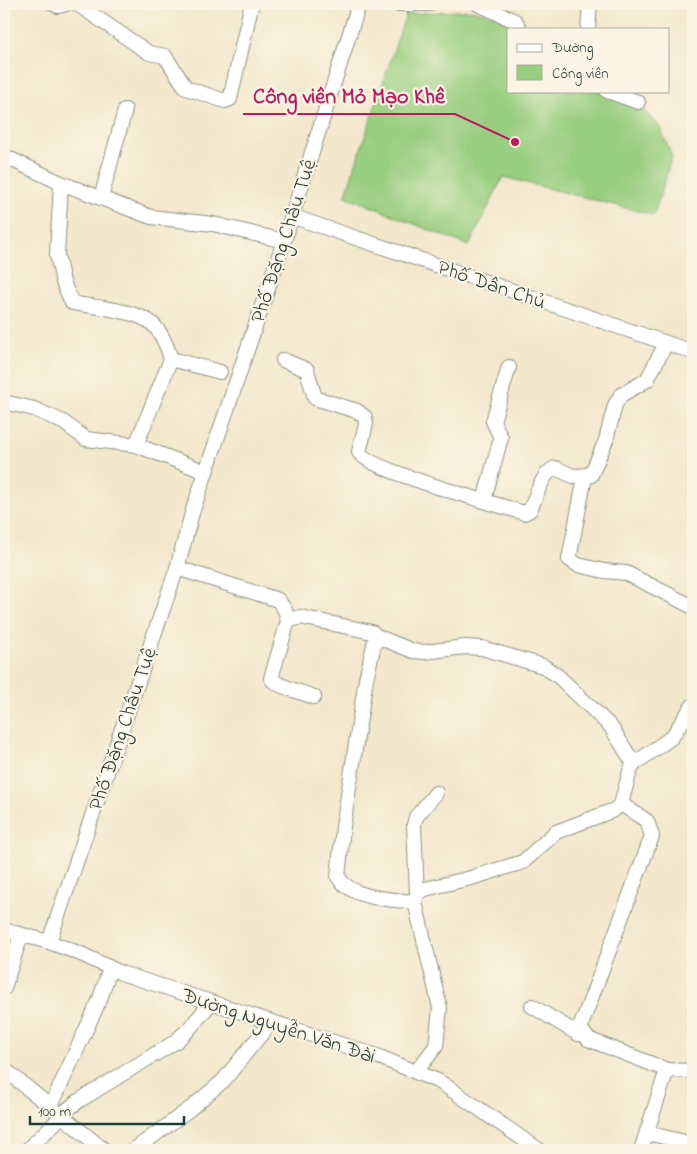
<svg xmlns="http://www.w3.org/2000/svg" width="697" height="1154" font-family="'Indie Flower',sans-serif">
<style>
.green{fill:#98ce7f;stroke:#5c865a}
.lines{fill:none;stroke-linecap:round;stroke-linejoin:round}
.minor-casing{stroke:#899280;stroke-width:16}
.minor{stroke:#fff;stroke-width:14}
.labels{text-anchor:middle;stroke-width:4.5;stroke-linejoin:round;paint-order:stroke}
.street-label{font-size:21px;fill:#1f3d34;stroke:#fcf5e5}
.leader{fill:none;stroke:#c2185b;stroke-width:2}
.callout-dot{fill:#c2185b;stroke:#fcf5e5;stroke-width:2}
.callout-label{font-size:22px;text-anchor:middle;font-weight:bold;fill:#c2185b;stroke:#fcf5e5;stroke-width:4.5;stroke-linejoin:round;paint-order:stroke}
</style>
<rect width="100%" height="100%" fill="#fcf5e5"/>
<filter id="ink" filterUnits="userSpaceOnUse"><feTurbulence type="fractalNoise" baseFrequency=".02" numOctaves="2"/><feDisplacementMap in="SourceGraphic" scale="10" xChannelSelector="R" yChannelSelector="G"/><feConvolveMatrix kernelMatrix="1 2 1 2 8 2 1 2 1" color-interpolation-filters="sRGB"/></filter>
<filter id="wash" filterUnits="userSpaceOnUse"><feTurbulence type="fractalNoise" baseFrequency=".0096" numOctaves="4" result="noise"/><feDisplacementMap in="SourceGraphic" scale="20" xChannelSelector="R" yChannelSelector="G"/><feGaussianBlur stdDeviation="1.12" result="paint"/><feColorMatrix in="noise" values="0 0 0 0 0 0 0 0 0 0 0 0 0 0 0 0 0 1.4 0 .05"/><feComposite in="paint" operator="in"/></filter>
<g filter="url(#wash)">
<rect width="100%" height="100%" fill="#f3e7cc"/>
<path class="green" d="M471,10L517,21L521,29H508V91H612L634,101L660,127L672,157L654,215L503,177L469,246L345,196L406,14Z"/>
</g>
<g filter="url(#ink)">
<g class="lines">
<defs>
<g id="minor">
<path d="M54,4L58,6L66,4"/>
<path d="M77,4L149,53L165,56L186,88L225,101L230,99L251,7"/>
<path d="M396,4H430"/>
<path d="M478,4L515,21L520,29"/>
<path d="M588,29L590,4"/>
<path d="M607,91L638,102"/>
<path d="M4,156L61,183L57,255L63,282L72,303C92,307 134,310 150,322C161,330 167,346 171,359L136,445L86,439L63,422L34,409L4,402"/>
<path d="M61,183L151,217L213,224L284,241"/>
<path d="M101,198L125,110"/>
<path d="M291,216L693,352"/>
<path d="M171,359L220,372"/>
<path d="M283,360L307,370L315,398L357,411L365,417L366,424L359,452C369,471 497,504 524,513L530,510C536,498 541,474 555,468L573,476L591,475L606,440L615,405L621,395L647,380L666,343"/>
<path d="M136,445L206,472"/>
<path d="M585,477L569,559L578,565L604,571L626,573L693,607"/>
<path d="M484,500L501,438L493,421L509,367"/>
<path d="M177,568L278,600L285,610L288,621"/>
<path d="M376,636L413,651L424,652L465,647L482,648L543,666L558,676L611,727L634,764"/>
<path d="M314,697C302,692 277,687 271,678L288,621L300,617L372,632L376,636L366,679L343,827L338,877C353,900 390,899 415,902"/>
<path d="M621,804L647,821L652,836L580,1028L588,1039L667,1070L641,1150"/>
<path d="M417,894L414,825L416,817L436,793"/>
<path d="M4,930L49,942L81,954L121,973L377,1056L440,1082L539,1150"/>
<path d="M49,942L177,568L192,513L284,241L359,4"/>
<path d="M4,988L21,935"/>
<path d="M532,1006L578,1034H582"/>
<path d="M4,1069L104,1150"/>
<path d="M667,1070L693,1071"/>
<path d="M416,1072L436,1046L440,1008L415,902L417,894L425,889L471,878L523,862L556,832L614,810L621,804L630,771L634,764L672,737L693,705"/>
<path d="M51,1106L100,999L110,968"/>
<path d="M60,1115L80,1100L175,1042L188,1030L211,1003"/>
<path d="M647,1133L693,1144"/>
<path d="M27,1150L62,1116"/>
<path d="M134,1150L191,1108L223,1081L271,1022"/>
</g>
</defs>
<use href="#minor" class="minor-casing"/>
<use href="#minor" class="minor"/>
</g>
</g>
<g class="labels">
<g class="street-label">
<text transform="translate(283 240) rotate(-72)" y="7">Phố Đặng Châu Tuệ</text>
<text transform="translate(492 284) rotate(19)" y="7">Phố Dân Chủ</text>
<text transform="translate(122 728) rotate(-71)" y="7">Phố Đặng Châu Tuệ</text>
<text transform="translate(279 1025) rotate(18)" y="7">Đường Nguyễn Văn Đài</text>
</g>
</g>
<path class="leader" d="M515 142L455 114H243"/>
<circle class="callout-dot" cx="515" cy="142" r="5"/>
<g class="callout-label">
<text x="349" y="103">Công viên Mỏ Mạo Khê</text>
</g>
<rect width="697" height="1154" fill="none" stroke="#fcf5e5" stroke-width="20"/>
<rect x="507" y="28" width="162" height="65" fill="#fcf5e5" stroke="#a4ab9e"/>
<rect x="517" y="44" width="25" height="8" fill="#ffffff" stroke="#a4ab9e"/>
<text x="552" y="52" font-size="15" fill="#1f3d34">Đường</text>
<rect x="517" y="65" width="25" height="15" fill="#98ce7f" stroke="#a4ab9e"/>
<text x="552" y="78" font-size="15" fill="#1f3d34">Công viên</text>
<path d="M30 1116v8h154v-8" fill="none" stroke="#1f3d34" stroke-width="2.5"/>
<text x="38" y="1116" font-size="15" fill="#1f3d34" stroke="#fcf5e5" stroke-width="4" paint-order="stroke">100 m</text>
</svg>
